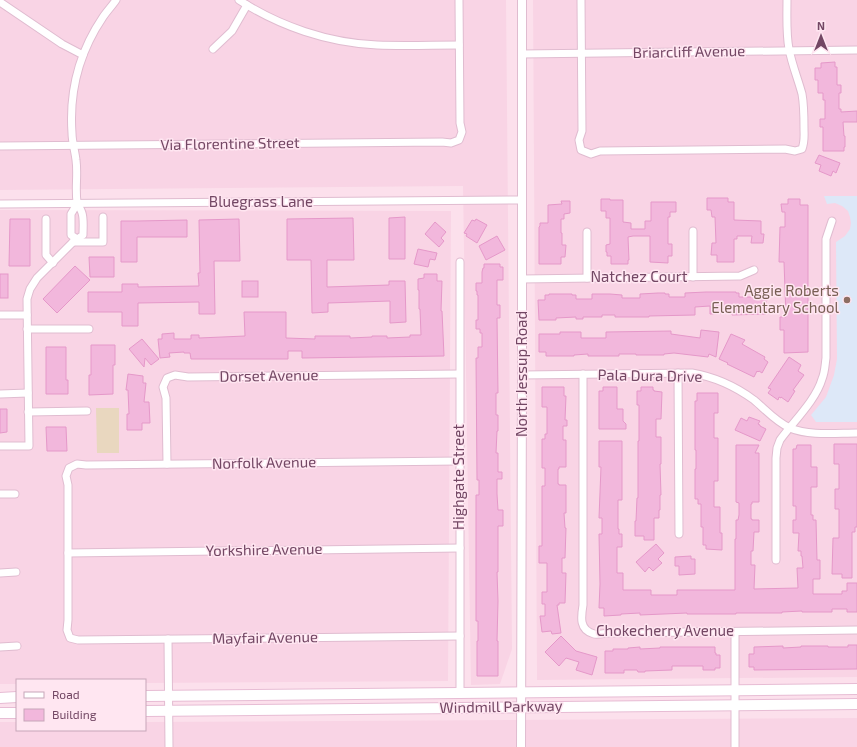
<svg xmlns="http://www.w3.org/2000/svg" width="857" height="747" font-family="'Exo 2',sans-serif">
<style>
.residential{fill:#f9d4e5}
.education{fill:#dde8f8}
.green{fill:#e9d7bf}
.building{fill:#f2b7dc;stroke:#e598c9}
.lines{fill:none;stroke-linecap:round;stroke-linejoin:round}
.minor-casing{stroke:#e0bcd0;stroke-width:9}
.tertiary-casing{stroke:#e0bcd0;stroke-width:10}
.secondary-casing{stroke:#e7bcd4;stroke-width:12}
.minor{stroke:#fff;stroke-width:7}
.tertiary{stroke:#fff;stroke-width:8}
.secondary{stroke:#fff;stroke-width:10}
.education-dot{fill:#8d6e63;stroke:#ffe6f1;stroke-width:1.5}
.labels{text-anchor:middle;stroke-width:3;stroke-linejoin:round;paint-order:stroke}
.street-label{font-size:15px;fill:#734764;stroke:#ffe6f1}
.education-label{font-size:15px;fill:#785e54;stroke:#ffe6f1;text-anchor:end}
</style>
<rect width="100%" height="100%" fill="#fce0ec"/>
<g class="residential">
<path d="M0,0H506L512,649L500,684L471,685L463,186L0,190Z"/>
<path d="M533,0H857V677L537,680Z"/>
<path d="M0,210L451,211L448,681L145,683V680H17V684H0Z"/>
<path d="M857,718V747H0V722H17V730H145V722Z"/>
</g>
<path class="education" d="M824,196H857V422H816L811,415L826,397L834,375L837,359L836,242L845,236L850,229L851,223L850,217L848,211L842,206L835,203L827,204Z"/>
<path class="green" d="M96,408H119V453H97Z"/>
<g class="building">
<path d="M835,62V67H837V85H841V93H839V109H841V112L857,111V122H843L844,136H845V147H844V151H823V127H820V119H825V100H823V93H818V80H815V68H821V63Z"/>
<path d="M819,155L840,163L836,173L833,171L831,176L819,171L821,165L815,163Z"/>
<path d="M707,198H728V202H734V220L761,221V234H764L763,243H751L752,236H737V239H734V262H717V255H711L712,243H716L715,217H712L711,210H707Z"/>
<path d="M601,199H610V200H623V222L631,223V229H645V221H651V202H676V212H670V217H668V244H672V256H668V263L650,262V236H633L628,237L629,260H628V264H611V256H607V252H606V245L610,244V218H606V211H601Z"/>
<path d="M788,199H800V205H808V352L784,353V330H780V317H786L784,262H779L780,227H785V212H782L781,204H788Z"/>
<path d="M561,201H570V213L564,214V219H561V233H562V245H566L565,257H561V264H539V227L540,226V223H548V205L562,204Z"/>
<path d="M405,217V259H389V218Z"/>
<path d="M353,218L354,260H327V287L389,285V281H405L406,322L390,323V301L328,303V312L312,313L311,260H287V219Z"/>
<path d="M10,219H30V266H9Z"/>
<path d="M239,219L240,261H214L215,314H199V302L138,303V326H122V312H88V292H122V284H138V287L199,286L198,273H200L199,220Z"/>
<path d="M476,219L487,225L477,243L466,236L467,234L464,233L472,220L475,221Z"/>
<path d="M187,220V237H137V262H121V221H137Z"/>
<path d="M435,222L446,232L441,238L444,241L439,247L425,234Z"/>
<path d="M497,236L505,250L486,260L479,246Z"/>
<path d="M418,249L437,253L435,260L430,259L428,267L414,264Z"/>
<path d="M89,257H114V277H90Z"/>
<path d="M484,264H500V267H503V280H497V305H500V318H497L498,393H496V415H498V431H497L496,453H498V472H502V479H497V494L498,510H503V526H498V572H497L498,601L497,641H498V676H477V641H478V621H476V495H479V480H477L476,358H478V347H482V333H480V329H476V320H478V295H477V291H476V283H482V272L483,268H484Z"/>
<path d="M75,266L90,280L57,313L43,299Z"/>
<rect x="0" y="274" width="8" height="24"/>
<path d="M424,274H437V281H442L441,311H442L444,356L302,358V351H288V359H191L190,353H184V352L169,353L170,357L160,358L158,339H162V334L174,333V339H191V335H199V338L245,336L244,312H286V338L315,339V336H350V338L372,337V336H387V338L410,337V335H421L420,309H419V290H418V279L424,278Z"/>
<rect x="242" y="281" width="16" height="16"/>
<path d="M706,292H736V293H739V297H756V292H768V300H766V314L732,315V313L710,314V306L695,307V315L649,316V317H615V315H602V317H583V319H576V317L556,318V320H539L538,300H545V295H549V294H572V295H576V299H592V294H610L622,295V298H640V294L658,293H665V294H669V297H685V293Z"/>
<path d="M701,330L719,332L716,357L709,354L708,357L674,353L664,354V355H636V354H619V356H588V354L574,355V356H546V352H539V334H560V332H581V338H606V332L671,331V334L700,338Z"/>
<path d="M731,334L745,340L742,344L765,357L764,359L768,362L762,373L759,371L758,372L757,371L754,377L727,364L728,363L719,359Z"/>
<path d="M142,339L159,359L151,365L145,358L144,367L129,349Z"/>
<path d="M91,345H115V365H113V394L89,395V375H91Z"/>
<path d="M46,347H66V380H68V394H46Z"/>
<path d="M789,357L801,365L798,371L804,375L793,390L795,391L788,402L781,397V398L779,397L778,400L768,393L771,389L768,388Z"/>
<path d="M128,374L143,376V383H146L144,402H149L150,423H142V430H127V414H129L128,390H126Z"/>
<path d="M542,387H564V396H566L565,420H567V426H563V440H566V467H559V469H558V484H559V485H566V513H564L565,528H566L565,558H562V573H566L565,603H559V605H557L561,633L552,634L551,631L542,632L540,616H545V604H542V592H547V563H539V546H542V486H545V468H542V439H545V434H547V407H542Z"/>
<path d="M603,387H617V409H623V421L626,424V429H599V391H603Z"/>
<path d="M641,387H653V390H654V391L662,392L661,419H656V437H661V464H660L661,495H660V510H659V518H654V540H644V536H635V521H636L637,498H638V441H639V405H637V391H641Z"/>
<path d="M697,393H718V413H714V438H718V481H714V507H720V533H722V550L706,549V545H703V527H701V504H698V499H695V469H696V450H695V401H697Z"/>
<path d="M0,409H7V432L0,433Z"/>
<path d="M749,417L760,421L758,424L760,425V426L766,429L760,441L735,430L741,418L747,421Z"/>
<path d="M46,427H66L67,451H47Z"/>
<path d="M599,441H622V500H618V529H619V534H622V547H617V573H623V590H651V595H677V590H735V539H736V520H738L739,515V503L736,502V445H759L755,453H759V502H752V504H751V519H752V520H759V532H754L753,551H751V565H755L754,589L798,588L797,568H803L802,556H801V551H798L799,533H793V520H796V506H793V449H796L797,445H811V467H817V487H811V515H813V520H816L817,560H820V579H813V594H842V591H847V583H857V612H847V609H832V612H802V611L782,612V613H736V614H687V613L640,615V613L621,614V615L604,616V608H599L600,584L599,534H602V518H599L601,467H599Z"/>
<path d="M834,444H857V527H855V532H852V578H842V574H832L833,538H839V509H835V489H839V464H834Z"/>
<path d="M656,544L664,553L658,559L662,563L653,571L649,567L645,572L636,562Z"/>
<path d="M691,556V559H695V574L679,575V566H675V557Z"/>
<path d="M561,636L576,651L597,657L592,675L576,670L579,662L566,658L559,666L545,652Z"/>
<path d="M848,645H857V669L754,670V667H749V654H754V647L783,646V648L801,647V646H828V647H848Z"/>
<path d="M640,647V649L660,648V647H715V653H716V655H720V668H715V670H703V666H672V670L645,671V672H638L637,670H624V673H605V651H613V649H628V648Z"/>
</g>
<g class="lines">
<defs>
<g id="minor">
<path d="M239,0C279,26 328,43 377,45C404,46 432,45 459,45"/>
<path d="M581,0L582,131L579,140L581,150L591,154L600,151L785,149L795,151L802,149C805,141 804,136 804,128C804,117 804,105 802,94C798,79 792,65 789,49C786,33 787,17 787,0"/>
<path d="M0,2L62,44L83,55"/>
<path d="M213,49L232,31L247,5"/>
<path d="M522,54L857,50"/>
<path d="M0,146L442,142L451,143L459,140L462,132L460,123L459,0"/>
<path d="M0,204L522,200"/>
<path d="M46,219V255L53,263"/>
<path d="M693,231V277"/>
<path d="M587,232V278"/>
<path d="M77,239L71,235V214L77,204"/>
<path d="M73,242H103V217"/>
<path d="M460,262V693"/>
<path d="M522,279L740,276L754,270"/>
<path d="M0,315H27"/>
<path d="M27,329H89"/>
<path d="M678,373L679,534"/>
<path d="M583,374V605C581,617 579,630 594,634C598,635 605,633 609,633L857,630"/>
<path d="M522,375L692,373C715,377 735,386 754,400C765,409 776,422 790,428C809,436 836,433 857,433"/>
<path d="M0,394L28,393"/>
<path d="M28,412L87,411"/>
<path d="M0,446H29L27,299L30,289L37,278L73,242L83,235C83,228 84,219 82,213C81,209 78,206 77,202C75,188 78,174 76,160C75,151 72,142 72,133C69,91 80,51 103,17C107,11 112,6 116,0"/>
<path d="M459,461L86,465L77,464L69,468L66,476L68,485V620L67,630L70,638L78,640L460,636"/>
<path d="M167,464L166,398L163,387L167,378L175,375L188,377L459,374"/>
<path d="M0,494H15"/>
<path d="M68,553L460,548"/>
<path d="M776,560V458L777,448L780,440C793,422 816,400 822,379C825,372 825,365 826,358V239L832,221"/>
<path d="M0,573L16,572"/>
<path d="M735,632V747"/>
<path d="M168,639L169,747"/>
<path d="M0,647L17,646"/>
</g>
<path id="tertiary" d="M521,747L522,375V0"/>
<g id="secondary">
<path d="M145,696L857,689"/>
<path d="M0,698L17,697"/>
<path d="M145,711L857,704"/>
<path d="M0,713H17"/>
</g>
</defs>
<use href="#minor" class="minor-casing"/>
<use href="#tertiary" class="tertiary-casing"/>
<use href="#secondary" class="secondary-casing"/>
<use href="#minor" class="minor"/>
<use href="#tertiary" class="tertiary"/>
<use href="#secondary" class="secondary"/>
</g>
<circle class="education-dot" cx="847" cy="300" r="4"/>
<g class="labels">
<g class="street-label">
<text transform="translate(689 52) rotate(-1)" y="5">Briarcliff Avenue</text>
<text transform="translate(230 144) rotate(-1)" y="5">Via Florentine Street</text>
<text x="261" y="207">Bluegrass Lane</text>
<text x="639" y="282">Natchez Court</text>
<text transform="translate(522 374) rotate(-90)" y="5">North Jessup Road</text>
<text transform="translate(269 376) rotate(-1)" y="5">Dorset Avenue</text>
<text transform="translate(650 376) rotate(1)" y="5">Pala Dura Drive</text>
<text transform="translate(264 463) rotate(-1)" y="5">Norfolk Avenue</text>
<text transform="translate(459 477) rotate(-90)" y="5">Highgate Street</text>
<text transform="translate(264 550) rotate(-1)" y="5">Yorkshire Avenue</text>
<text x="665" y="636">Chokecherry Avenue</text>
<text transform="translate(265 638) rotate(-1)" y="5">Mayfair Avenue</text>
<text transform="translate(501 707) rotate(-1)" y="5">Windmill Parkway</text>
</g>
<g class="education-label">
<text x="839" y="296">Aggie Roberts<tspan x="839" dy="17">Elementary School</tspan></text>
</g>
</g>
<rect x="16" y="679" width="130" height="52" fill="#ffe6f1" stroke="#c7a6b9"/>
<rect x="24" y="692" width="20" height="6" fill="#ffffff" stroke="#c7a6b9"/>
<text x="52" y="699" font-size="12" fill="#734764">Road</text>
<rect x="24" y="709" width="20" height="12" fill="#f2b7dc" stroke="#c7a6b9"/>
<text x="52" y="719" font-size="12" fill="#734764">Building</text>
<g transform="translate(821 36)" stroke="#ffe6f1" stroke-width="3" paint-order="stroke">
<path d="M0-3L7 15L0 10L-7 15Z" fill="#734764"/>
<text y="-6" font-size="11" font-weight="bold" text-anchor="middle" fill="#734764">N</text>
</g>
</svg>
